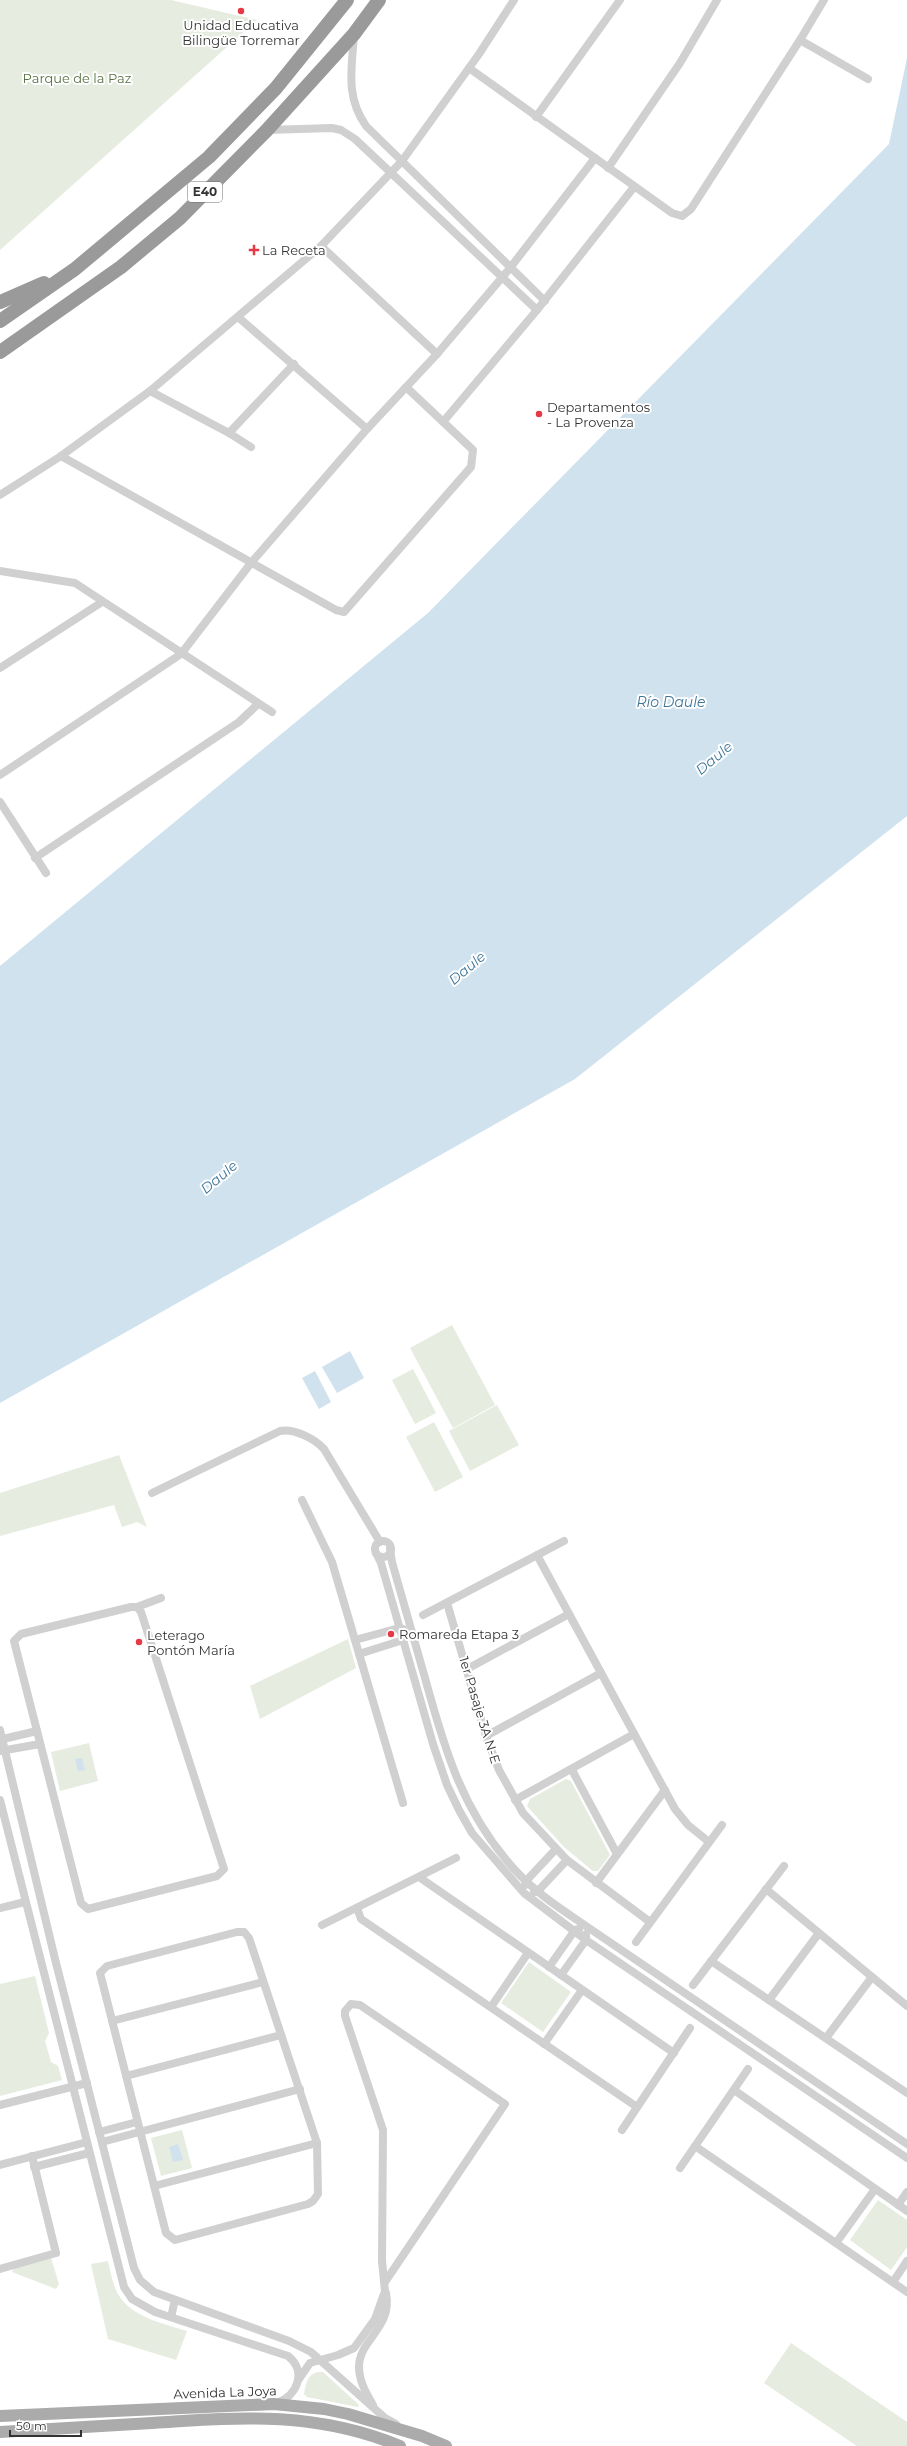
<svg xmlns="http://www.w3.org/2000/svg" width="907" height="2446" font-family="Montserrat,sans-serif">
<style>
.green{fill:#e6ecdf}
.water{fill:#cfe2ee}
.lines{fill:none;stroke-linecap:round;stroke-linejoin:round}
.street{stroke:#d0d0d0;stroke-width:8}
.primary{stroke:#ababab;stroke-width:12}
.highway{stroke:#9a9a9a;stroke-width:14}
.poi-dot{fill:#e63946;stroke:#fff;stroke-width:1.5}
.labels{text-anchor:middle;stroke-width:4;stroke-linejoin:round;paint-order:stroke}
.shield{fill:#fff;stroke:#707070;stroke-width:1}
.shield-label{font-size:12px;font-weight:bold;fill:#333}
.poi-label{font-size:13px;fill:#333;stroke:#fff;text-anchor:start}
.park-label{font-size:13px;fill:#56703f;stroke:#fff}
.street-label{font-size:13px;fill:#333;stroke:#fff}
.water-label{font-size:14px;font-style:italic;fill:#3f7597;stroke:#fff}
</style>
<rect width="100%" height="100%" fill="#fff"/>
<g class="green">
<path d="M0,0H171L257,20L0,250Z"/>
<path d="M452,1325L495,1405L453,1428L410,1348Z"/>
<path d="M413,1369L436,1413L415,1424L392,1380Z"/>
<path d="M497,1405L519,1445L470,1471L449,1431Z"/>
<path d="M434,1422L463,1477L435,1492L406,1437Z"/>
<path d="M119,1455L147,1527L137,1522L122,1527L114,1505L0,1536V1493Z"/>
<path d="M348,1639L356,1668L260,1719L250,1686Z"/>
<path d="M89,1743L98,1781L60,1791L51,1752Z"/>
<path d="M566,1779L571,1781L610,1855L598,1871H593L564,1847L527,1806L530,1799Z"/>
<path d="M529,1962L571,1992L543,2032L501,2003Z"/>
<path d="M35,1976L49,2033L45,2041L51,2062L58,2066L62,2080L0,2096V1984Z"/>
<path d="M182,2130L192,2168L161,2176L151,2138Z"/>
<path d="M878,2200L907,2220V2247L891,2270L850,2240Z"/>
<path d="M51,2258L59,2284L56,2289L12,2272L14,2268Z"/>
<path d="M108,2261C110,2270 112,2280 115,2288C126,2316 161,2323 187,2331L176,2360L108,2339L91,2264Z"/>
<path d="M791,2343L907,2422V2446H857L764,2383Z"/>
<path d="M323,2372L359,2405L358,2407L307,2397L304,2394C306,2382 308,2371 323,2372Z"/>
</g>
<g class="water">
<path d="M907,58V816L575,1079L0,1403V966L428,613L889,144Z"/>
<path d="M350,1351L364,1378L337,1393L322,1367Z"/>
<path d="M315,1371L331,1402L319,1409L302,1378Z"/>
<path d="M82,1758L85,1770L78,1771L75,1759Z"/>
<path d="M178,2144L183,2160L173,2162L169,2147Z"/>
</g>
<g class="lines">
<g class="street">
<path d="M824,0L800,40L868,79"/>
<path d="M354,34C352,69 345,96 366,126L545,301"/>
<path d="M469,68L672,213L682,216L691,209L800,40"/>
<path d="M536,117L620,0"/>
<path d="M267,130L332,128L341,130L355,139L537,310L634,187"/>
<path d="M608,168L680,63L717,0"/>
<path d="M321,246L437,354"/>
<path d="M238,317L367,429"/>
<path d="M150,391L229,433L251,447"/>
<path d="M443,422L537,310"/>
<path d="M229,433L294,364"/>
<path d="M61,456L336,610L344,612L471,467L473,450L406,387"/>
<path d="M0,495L61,456L150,391L321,246L402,161L479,54L514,0"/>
<path d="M0,571L75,583L272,712"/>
<path d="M0,668L102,602"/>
<path d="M0,775L181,654L251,563L367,429L437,354L510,268L595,158"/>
<path d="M0,802L46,873"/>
<path d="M35,858L239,722L258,704"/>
<path d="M152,1493L280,1431C294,1428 315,1439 324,1449L380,1542"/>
<path d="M302,1500L332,1562L403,1803"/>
<circle cx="383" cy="1549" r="8"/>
<path d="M390,1549L392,1562C403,1601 414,1640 425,1678C445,1751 463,1813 515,1870C536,1893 561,1909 586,1926L907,2144"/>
<path d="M376,1553L381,1563L433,1744L447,1785L459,1810L472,1833L524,1893L586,1940L907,2158"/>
<path d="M537,1555L675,1809L688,1825L709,1842"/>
<path d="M447,1603L486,1736L499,1770L523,1813L567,1860L650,1922"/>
<path d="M137,1607L141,1612L224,1869L217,1876L88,1909L81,1903L14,1641L21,1634L131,1607H137L161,1598"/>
<path d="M423,1615L564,1541"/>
<path d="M355,1640L399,1628L403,1629"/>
<path d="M359,1654L403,1640L407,1636"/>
<path d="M467,1669L569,1614"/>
<path d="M0,1730L55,1959L134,2268L140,2280L154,2292L289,2341L311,2352L385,2418L396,2424"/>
<path d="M486,1736L601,1673"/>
<path d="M0,1742L3,1739L37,1731"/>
<path d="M0,1751L40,1744"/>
<path d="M572,1770L617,1854"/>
<path d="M0,1800L124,2287L132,2299L155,2312L288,2356C307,2371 298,2395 277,2403"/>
<path d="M515,1800L634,1734"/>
<path d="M419,1877L674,2053"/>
<path d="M596,1883L665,1790"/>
<path d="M525,1885L526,1881L555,1850"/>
<path d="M766,1889L907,2006"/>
<path d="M534,1892H537L567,1860"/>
<path d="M0,1908L25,1902"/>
<path d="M357,1908L361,1919L637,2107"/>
<path d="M322,1925L456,1858"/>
<path d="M237,1932H244L249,1938L317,2143L318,2194L313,2201L308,2204L175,2240L166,2233L100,1973L107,1966Z"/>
<path d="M636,1942L722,1825"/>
<path d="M711,1961L907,2093"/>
<path d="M549,1967L575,1930L579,1929"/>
<path d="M561,1975L586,1940V1934"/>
<path d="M693,1985L784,1866"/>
<path d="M769,2000L819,1933"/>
<path d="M491,2007L528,1953"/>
<path d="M112,2021L263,1982"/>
<path d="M826,2038L872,1977"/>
<path d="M544,2044L582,1990"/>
<path d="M126,2076L281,2035"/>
<path d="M734,2090L907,2211"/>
<path d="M0,2105L87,2083"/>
<path d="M622,2130L690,2028"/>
<path d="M99,2132L137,2122"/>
<path d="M102,2142L300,2089"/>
<path d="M695,2146L907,2292"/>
<path d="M0,2165L87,2142"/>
<path d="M34,2167L89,2153"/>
<path d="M680,2168L748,2069"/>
<path d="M154,2186L317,2143"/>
<path d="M898,2205L907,2192"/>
<path d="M836,2243L875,2189"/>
<path d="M0,2269L56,2253L32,2156"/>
<path d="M893,2282L907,2261"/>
<path d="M171,2317L175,2300"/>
<path d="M299,2379L310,2363L338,2355L354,2348L375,2319L385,2291L382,2261L383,2130L345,2016V2011L351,2004L360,2005L505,2104L385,2282"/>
<path d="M373,2405C366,2393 359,2381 359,2367C359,2339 393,2328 386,2293"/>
</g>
<g class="primary">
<path d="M0,2416L274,2404L324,2409L348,2414L422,2436L446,2446"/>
<path d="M0,2432C51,2429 101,2426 152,2423C241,2417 315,2411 400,2446"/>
</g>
<g class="highway">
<path d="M0,302L44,283"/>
<path d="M0,321L75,269L209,157L276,88L347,0"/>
<path d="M0,352L121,267L180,218L267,130L354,34L379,0"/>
</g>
</g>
<g class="poi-dot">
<circle cx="241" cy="11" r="4"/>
<path d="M252 244h4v4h4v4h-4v4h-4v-4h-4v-4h4z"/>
<circle cx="539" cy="414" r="4"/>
<circle cx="391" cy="1634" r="4"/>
<circle cx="139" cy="1642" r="4"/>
</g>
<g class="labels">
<rect class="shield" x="188" y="182" width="34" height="20" rx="3"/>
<g class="shield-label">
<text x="205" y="196">E40</text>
</g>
<g class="poi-label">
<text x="241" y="30" text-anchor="middle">Unidad Educativa<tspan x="241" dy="15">Bilingüe Torremar</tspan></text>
<text x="262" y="255">La Receta</text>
<text x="547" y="412">Departamentos<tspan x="547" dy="15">- La Provenza</tspan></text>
<text x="399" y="1639">Romareda Etapa 3</text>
<text x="147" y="1640">Leterago<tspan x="147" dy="15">Pontón María</tspan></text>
</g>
<g class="park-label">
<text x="77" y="83">Parque de la Paz</text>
</g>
<g class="street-label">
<text transform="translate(480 1710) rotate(73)" y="5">1er Pasaje 3A N-E</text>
<text transform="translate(225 2392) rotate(-2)" y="5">Avenida La Joya</text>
</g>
<g class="water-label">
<text x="671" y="707">Río Daule</text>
<text transform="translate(714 758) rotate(-40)" y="5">Daule</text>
<text transform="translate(467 968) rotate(-40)" y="5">Daule</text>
<text transform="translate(219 1177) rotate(-40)" y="5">Daule</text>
</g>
</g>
<path d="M10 2430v6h71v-6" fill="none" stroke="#333333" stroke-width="2"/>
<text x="16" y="2430" font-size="12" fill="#333333" stroke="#ffffff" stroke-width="3" paint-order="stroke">50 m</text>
</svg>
